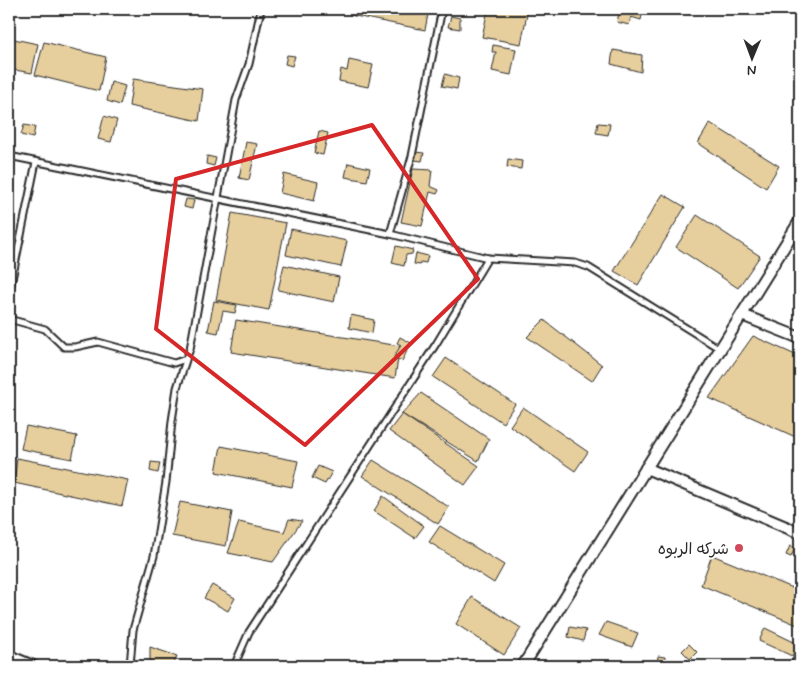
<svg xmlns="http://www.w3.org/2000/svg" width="809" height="675" font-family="Mynerve,'Playpen Sans Arabic',sans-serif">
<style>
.building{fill:#e6ce9d;stroke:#2b2b2b}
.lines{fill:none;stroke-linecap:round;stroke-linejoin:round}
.lane-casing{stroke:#2b2b2b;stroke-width:9}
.street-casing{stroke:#2b2b2b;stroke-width:14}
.lane{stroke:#fff;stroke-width:5}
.street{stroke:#fff;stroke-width:10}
.marked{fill:none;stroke:#d62828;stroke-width:4;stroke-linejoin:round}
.poi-dot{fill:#d1495b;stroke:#fff;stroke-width:2}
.labels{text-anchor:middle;stroke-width:4;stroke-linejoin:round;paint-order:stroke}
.poi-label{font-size:16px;fill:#2b2b2b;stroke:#fff;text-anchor:end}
</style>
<rect width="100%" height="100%" fill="#fff"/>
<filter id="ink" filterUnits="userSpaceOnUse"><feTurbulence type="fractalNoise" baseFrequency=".02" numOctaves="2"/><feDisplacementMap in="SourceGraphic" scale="10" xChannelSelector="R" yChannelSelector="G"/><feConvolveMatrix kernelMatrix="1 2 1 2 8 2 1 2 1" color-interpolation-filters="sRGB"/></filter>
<g filter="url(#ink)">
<g class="building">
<path d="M351,9H429L425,30L350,15Z"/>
<path d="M488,9H528L521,44L482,37Z"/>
<path d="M620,9L643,10L641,20L631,17L629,25L617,22Z"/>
<path d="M451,16L460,18V29L448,27Z"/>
<path d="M9,38L38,44L32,73L9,69Z"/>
<path d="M44,42L106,57L99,91L35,75Z"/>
<path d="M493,45L516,49L511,75L492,71L496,52H492Z"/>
<path d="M613,50L642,55L641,72L611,64Z"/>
<path d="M287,55L295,56L292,66L285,64Z"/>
<path d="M349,60L373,65L368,87L339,81L341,69L347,71Z"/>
<path d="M445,74L459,78L457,89L442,86Z"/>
<path d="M133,79L203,89L199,121L129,106Z"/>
<path d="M111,82L125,86L120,105L107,101Z"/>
<path d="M104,116L117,120L111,142L98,139Z"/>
<path d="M598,123L610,124L608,135L596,133Z"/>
<path d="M710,123L779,166L766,188L698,143Z"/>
<path d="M24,125L35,127L33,138L21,135Z"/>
<path d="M319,131L328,133L323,155L314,153Z"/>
<path d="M246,142L257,144L249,180L239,178Z"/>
<path d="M415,152L424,153L422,161L414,160Z"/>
<path d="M207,156L216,158L214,166L206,164Z"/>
<path d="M508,159L522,161L521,169L507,167Z"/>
<path d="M348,163L370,168L367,181L345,177Z"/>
<path d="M413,169L432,170L430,186L439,190L437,194L430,192L422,226L401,222Z"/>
<path d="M284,174L318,182L314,201L280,193Z"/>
<path d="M663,194L685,207L638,285L614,271Z"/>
<path d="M186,199L194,200L192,209L184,207Z"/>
<path d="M232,213L286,223L269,310L216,300Z"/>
<path d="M697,215L760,256L738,288L676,247Z"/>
<path d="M291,229L347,241L341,267L286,255Z"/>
<path d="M396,246L413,250L412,254L406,255L404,266L392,263Z"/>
<path d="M416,253L428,256L426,263L420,262V265L414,264Z"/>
<path d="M284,265L339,277L334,302L278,290Z"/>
<path d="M214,301L237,305L235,313L223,311L218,333L208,331Z"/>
<path d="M351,315L374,320L372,333L349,328Z"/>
<path d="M236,320L400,346L395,378L231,352Z"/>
<path d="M544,320L602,365L592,381L527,337Z"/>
<path d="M753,336L800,357V439L709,398Z"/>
<path d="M400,337L411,343L402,361L394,357L401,345L397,343Z"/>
<path d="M446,358L515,404L503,423L433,377Z"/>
<path d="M421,393L489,439L478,461L402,414Z"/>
<path d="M523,407L588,452L575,471L510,426Z"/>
<path d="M402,414L479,466L465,485L389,431Z"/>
<path d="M26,426L77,436L72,459L21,449Z"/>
<path d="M221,446L298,461L292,487L216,472Z"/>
<path d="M17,458L128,480L122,506L14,483Z"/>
<path d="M373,460L449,507L438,524L362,476Z"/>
<path d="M151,462L160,463L158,473L150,471Z"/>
<path d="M318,466L332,472L325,484L312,478Z"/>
<path d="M383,496L424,526L415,538L374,511Z"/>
<path d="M180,502L232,512L226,546L172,536Z"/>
<path d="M289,519L302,521L273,562L228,553L239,522L284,532Z"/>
<path d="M440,526L504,565L494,583L429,542Z"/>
<path d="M790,546L795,548L791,557L786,555Z"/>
<path d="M712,555L800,591V626L701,585Z"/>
<path d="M212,585L235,598L228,611L204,598Z"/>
<path d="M472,597L521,628L504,655L456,624Z"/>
<path d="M606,622L638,633L632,647L599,635Z"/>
<path d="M570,627L586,630L583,641L568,637Z"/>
<path d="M765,628L798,644L792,656L759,641Z"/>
<path d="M689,644L697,652L690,659L682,651Z"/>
<path d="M150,647L177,656L173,666H150Z"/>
<path d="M799,647L800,666H796L790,663Z"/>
<path d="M658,656L665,657L664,666L657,665Z"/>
</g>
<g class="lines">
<defs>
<g id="lane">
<path d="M9,156L390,234L488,258L575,263L588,267L720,349"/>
<path d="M390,234L412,156L442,9"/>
<path d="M9,294L36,162"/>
<path d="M9,319L45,329L64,347H75L98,342L174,363L186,359L190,349L236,100L249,64L261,9"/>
<path d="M130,666L133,630L154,556L166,482L172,421L177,388L186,360"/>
<path d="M234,666L249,632L436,344L488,258"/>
</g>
<g id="street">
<path d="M742,315L800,338"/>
<path d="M646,468L800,533"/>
<path d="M9,656L33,666"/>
<path d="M523,666L800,221"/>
</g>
</defs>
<use href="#lane" class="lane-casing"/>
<use href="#street" class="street-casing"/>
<use href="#lane" class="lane"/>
<use href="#street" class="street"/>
</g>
</g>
<path class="marked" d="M372,125L478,279L305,445L156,329L176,179Z"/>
<circle class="poi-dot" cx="739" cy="548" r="5"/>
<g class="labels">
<g class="poi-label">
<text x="729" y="554">شركه الربوه</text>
</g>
</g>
<rect width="809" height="675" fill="none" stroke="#fff" stroke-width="30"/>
<rect x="15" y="15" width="779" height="645" fill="none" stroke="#2b2b2b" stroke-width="2" filter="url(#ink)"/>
<g transform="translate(752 58) rotate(181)" stroke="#ffffff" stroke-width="4" paint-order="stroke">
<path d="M0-4L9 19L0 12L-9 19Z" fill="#2b2b2b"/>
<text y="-8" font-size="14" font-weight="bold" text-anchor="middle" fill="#2b2b2b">N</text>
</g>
</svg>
